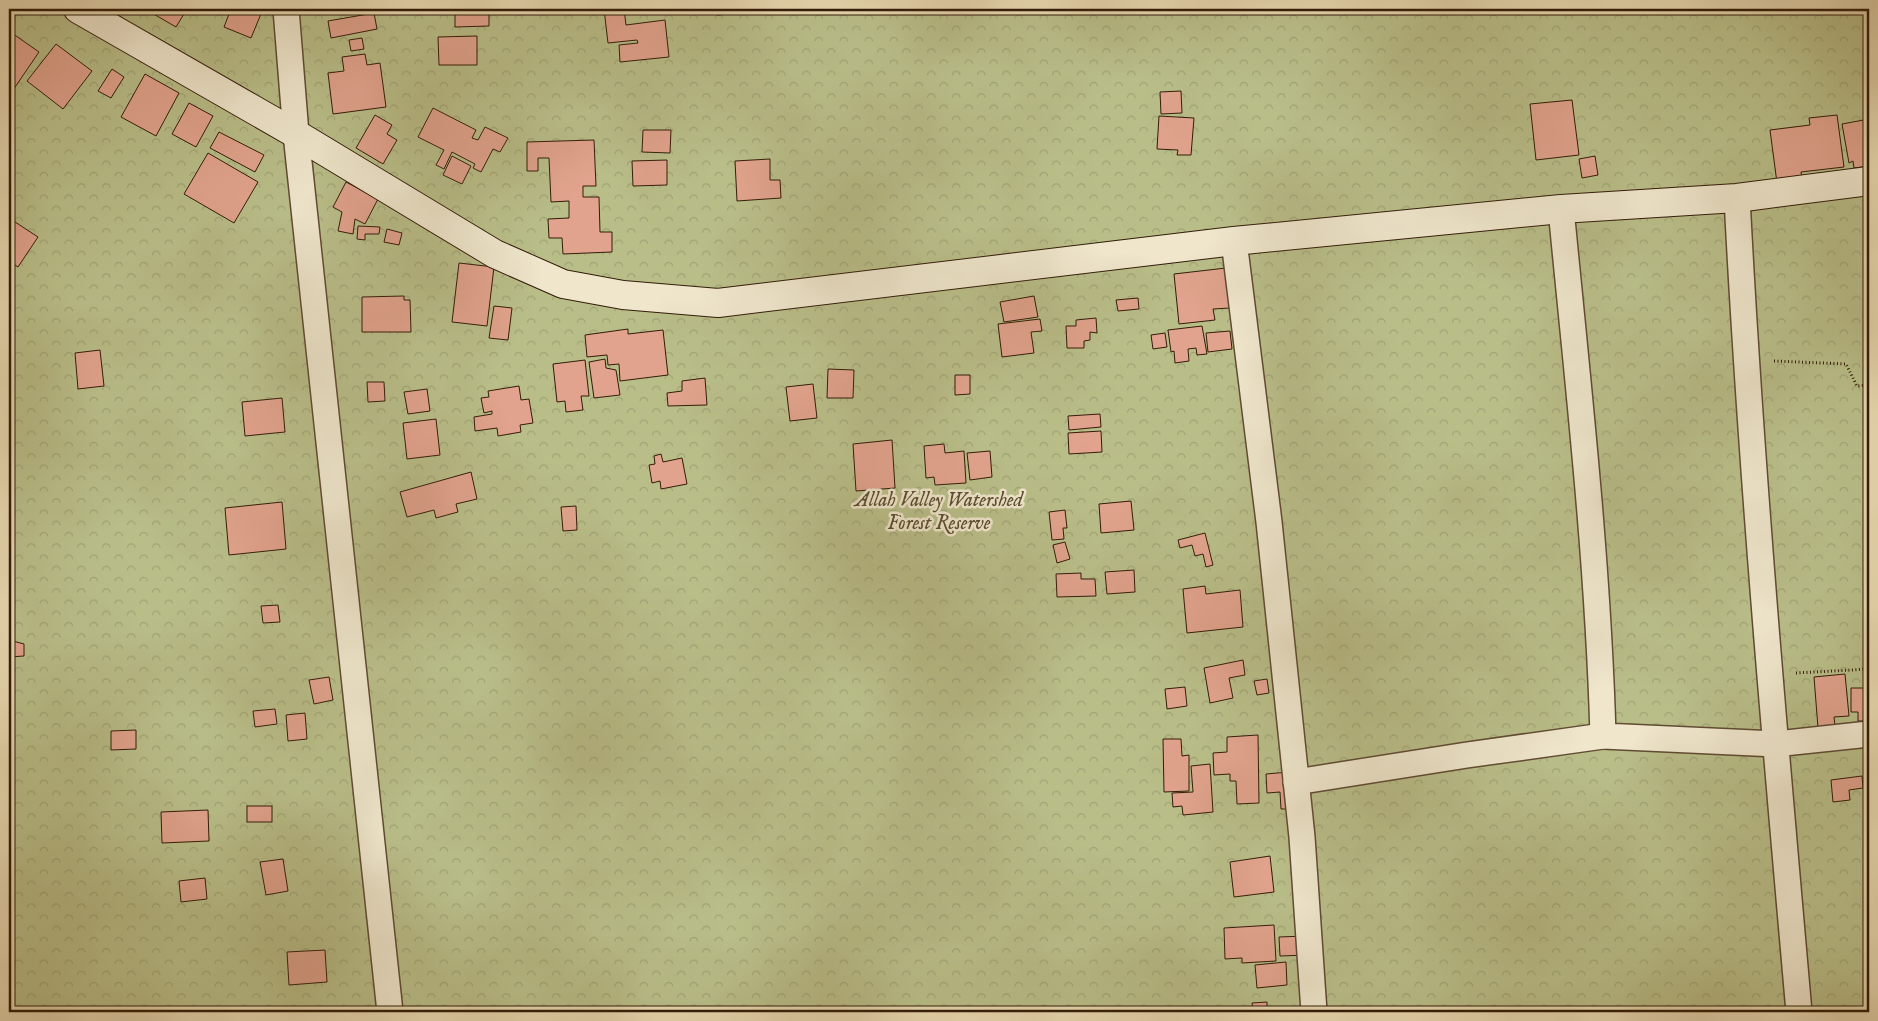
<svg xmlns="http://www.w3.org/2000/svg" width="1878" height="1021" font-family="'IM FELL English',serif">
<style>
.forest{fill:url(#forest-crowns);stroke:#766d49}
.building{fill:#e1a38d;stroke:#331c09}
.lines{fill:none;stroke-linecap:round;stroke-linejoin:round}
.street-casing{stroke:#604b33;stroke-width:28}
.secondary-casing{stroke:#331c09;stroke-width:30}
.path{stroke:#331c09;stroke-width:3;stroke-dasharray:1 2.5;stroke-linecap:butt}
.street{stroke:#efe6cc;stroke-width:25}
.secondary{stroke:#efe6cc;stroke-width:28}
.labels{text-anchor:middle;stroke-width:5;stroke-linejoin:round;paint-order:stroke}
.park-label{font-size:20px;font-style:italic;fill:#5b4d2f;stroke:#efe6cc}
</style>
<defs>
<pattern id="forest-crowns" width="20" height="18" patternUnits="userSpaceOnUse" patternTransform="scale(1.25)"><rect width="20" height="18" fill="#b9be89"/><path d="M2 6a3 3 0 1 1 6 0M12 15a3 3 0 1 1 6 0" fill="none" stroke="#a0a375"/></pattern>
</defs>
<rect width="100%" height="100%" fill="#e7d8b0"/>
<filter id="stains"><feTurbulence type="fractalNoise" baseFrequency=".004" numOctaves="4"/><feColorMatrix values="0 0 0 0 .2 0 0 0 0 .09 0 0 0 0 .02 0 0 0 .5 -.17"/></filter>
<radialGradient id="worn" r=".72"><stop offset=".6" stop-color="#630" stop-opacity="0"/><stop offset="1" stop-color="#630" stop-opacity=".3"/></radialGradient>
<rect class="forest" x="9" y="9" width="1860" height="1003"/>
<g class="building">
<path d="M145,9H187L176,27Z"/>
<path d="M231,9H263L251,38L224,27Z"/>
<path d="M455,9H489V26L455,27Z"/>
<path d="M604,9H624L626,25L665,20L669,57L620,62L619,45L638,43L637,40L608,43Z"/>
<path d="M717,9H755V12L717,15Z"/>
<path d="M374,13L377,29L331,38L328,21Z"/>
<path d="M9,31L39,52L9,96Z"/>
<path d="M477,36V65H439L438,37Z"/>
<path d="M362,38L364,49L351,51L349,40Z"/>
<path d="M56,44L92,71L63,109L27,81Z"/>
<path d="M365,54L367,65L380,63L386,107L333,114L328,73L344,71L342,57Z"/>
<path d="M112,69L124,77L111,98L98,91Z"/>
<path d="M145,74L179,93L156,136L121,117Z"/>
<path d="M1181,91L1182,113L1161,114L1160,92Z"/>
<path d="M1572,100L1579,155L1536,160L1530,104Z"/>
<path d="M189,103L213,116L196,147L172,134Z"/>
<path d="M433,108L476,130L472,138L478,140L485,127L508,138L500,152L493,149L481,172L473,168L475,164L452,152L444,169L436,165L444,150L418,137Z"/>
<path d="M375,115L392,125L387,134L397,140L383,164L356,148Z"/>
<path d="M1837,115L1844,167L1801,172L1802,180L1777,183L1770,130L1810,125L1809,118Z"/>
<path d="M1159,116L1194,118L1191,155H1177L1178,150L1157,149Z"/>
<path d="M1869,119V166L1854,168L1853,161L1849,163L1842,124Z"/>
<path d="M643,130H671L670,153L642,152Z"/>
<path d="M219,132L264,155L255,172L210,148Z"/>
<path d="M594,140L596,186H583V197H599L600,232H612V252L563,254L562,238H549L548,219L569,218V201L551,202L549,158H538V171H527V142Z"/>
<path d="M208,153L258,182L234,223L184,194Z"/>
<path d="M452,156L471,166L462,184L443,175Z"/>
<path d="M1595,156L1598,175L1582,178L1579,159Z"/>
<path d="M770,159V180H780L781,198L737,201L735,161Z"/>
<path d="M667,160V185L633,186L632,161Z"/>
<path d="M346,182L378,199L365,224L355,219L353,234L338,231L342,212L333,207Z"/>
<path d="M9,218L38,237L18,267L9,261Z"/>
<path d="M358,226L380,227L379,234H365V240L357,239Z"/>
<path d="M387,229L402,233L399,245L384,242Z"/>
<path d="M459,263L494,267L487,326L452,322Z"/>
<path d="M1226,268L1230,308L1213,309L1215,320L1179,324L1174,274Z"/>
<path d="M404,296V300H410L411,332H362V297Z"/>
<path d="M1034,296L1038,317L1004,322L1000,302Z"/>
<path d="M1138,298L1139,309L1118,311L1116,300Z"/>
<path d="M494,306L512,308L508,340L489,338Z"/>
<path d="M1096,318L1097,333L1090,332V340L1084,341V348H1067L1066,326H1076V320Z"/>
<path d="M1040,319L1042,331L1031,332L1034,353L1002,357L998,324Z"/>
<path d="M1202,326L1207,354L1197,355L1196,348L1188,349L1189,361L1175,363L1174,351L1171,352L1168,330Z"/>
<path d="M628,329V334L663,330L668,375L620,381L619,364L608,365L607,355L587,357L585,335Z"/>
<path d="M1230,331L1232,349L1208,352L1206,333Z"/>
<path d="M1165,333L1167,347L1153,349L1151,335Z"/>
<path d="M100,350L104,386L78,389L75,353Z"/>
<path d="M605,359L606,368L616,370L620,395L594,398L589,362Z"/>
<path d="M585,360L589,396H581L583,410L566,412L565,401L557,402L553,364Z"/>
<path d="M828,369L854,370L853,398H827Z"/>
<path d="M955,375H970V394L955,395Z"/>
<path d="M705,378L707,405L668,406L667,393L682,391V381Z"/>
<path d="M367,382H384L385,401L368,402Z"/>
<path d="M813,384L817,418L790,421L786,387Z"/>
<path d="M519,386L521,400L529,399L533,423L520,425L521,432L498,436L497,428L475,431L474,417L492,414V411L484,413L481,398L489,397L488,391Z"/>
<path d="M427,389L430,411L408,414L404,392Z"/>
<path d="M282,398L285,432L245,436L242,402Z"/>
<path d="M1100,414L1101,427L1069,430L1068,416Z"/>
<path d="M436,419L440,455L407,459L403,423Z"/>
<path d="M1101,431L1102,452L1069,454L1068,433Z"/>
<path d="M892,440L895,488L856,491L853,444Z"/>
<path d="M944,444L945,453L964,451L966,483L935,485L934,477L926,478L924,446Z"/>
<path d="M990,451L992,477L970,480L967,453Z"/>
<path d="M661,454L663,462L682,458L687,484L661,489L660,481L652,483L649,465L655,464L654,456Z"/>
<path d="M471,472L477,499L456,504L458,512L436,518L434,510L407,517L400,492Z"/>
<path d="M1131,501L1134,530L1101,533L1099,504Z"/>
<path d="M282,502L286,549L229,555L225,508Z"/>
<path d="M576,506L577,530L563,531L561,507Z"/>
<path d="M1065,510L1067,528H1063L1064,539L1052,540L1049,512Z"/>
<path d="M1205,533L1213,565L1206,567L1203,554L1195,556L1192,545L1180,548L1178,540Z"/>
<path d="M1065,542L1070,559L1057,563L1053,545Z"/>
<path d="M1134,570L1135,592L1107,594L1105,572Z"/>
<path d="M1081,573V579H1095L1096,596L1057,597L1056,574Z"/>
<path d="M1205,586L1206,594L1240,590L1243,627L1187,633L1183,589Z"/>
<path d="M278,605L280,622L263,623L261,606Z"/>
<path d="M9,640L24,644V656L9,657Z"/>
<path d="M1243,660L1245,675L1229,678L1233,698L1210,703L1204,668Z"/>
<path d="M1845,674L1849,716L1834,717L1835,726L1818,728L1814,677Z"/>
<path d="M329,677L333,700L314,704L309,680Z"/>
<path d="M1267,679L1269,693L1257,695L1254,681Z"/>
<path d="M1185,687L1187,706L1167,709L1165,689Z"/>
<path d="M1851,688H1869V721H1858V712H1851Z"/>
<path d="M275,709L277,724L255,727L253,711Z"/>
<path d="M305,713L307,739L288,741L286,715Z"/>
<path d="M136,730V749L111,750V731Z"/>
<path d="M1258,735L1259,803L1237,804L1236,781H1230V774L1214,775L1213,753L1227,752V737Z"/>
<path d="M1163,739H1181L1182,756L1189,755V791L1164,792Z"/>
<path d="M1210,764L1213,812L1183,815L1182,806L1173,807L1172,793L1193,792L1191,766Z"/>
<path d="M1289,772L1291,809H1281L1280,792L1267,793L1266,774Z"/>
<path d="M1862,776L1863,788L1849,790L1850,800L1833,802L1831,780Z"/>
<rect x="247" y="806" width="25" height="16"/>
<path d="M208,810L209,841L162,843L161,812Z"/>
<path d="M1270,856L1274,892L1234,897L1230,862Z"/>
<path d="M283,859L288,891L266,895L260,862Z"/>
<path d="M205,878L207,899L181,902L179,881Z"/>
<path d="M1274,925L1276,961L1242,963V958L1225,959L1224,928Z"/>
<path d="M1306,936L1307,955L1280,956L1279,937Z"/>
<path d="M325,950L327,982L289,985L287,952Z"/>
<path d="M1286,962L1287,985L1257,988L1255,965Z"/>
<path d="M1267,1002V1011L1280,1009L1281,1012H1253L1252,1003Z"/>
</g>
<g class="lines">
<defs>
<g id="street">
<path d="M286,9L296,134L390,1012"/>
<path d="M1737,198C1751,470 1775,741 1799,1012"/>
<path d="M1561,209C1578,384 1598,560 1603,736L1776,744L1869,734"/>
<path d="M1234,241L1269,522L1302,837L1314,1012"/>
<path d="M1296,782L1467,755L1603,736"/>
</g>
<path id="secondary" d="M78,9L296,134L495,254L563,284L623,295L718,303L1234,241L1561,209L1737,198L1869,181"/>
</defs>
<use href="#street" class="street-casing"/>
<use href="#secondary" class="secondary-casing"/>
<g class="path">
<path d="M1774,361L1846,364L1857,386L1869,385"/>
<path d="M1796,673L1869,669"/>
</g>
<use href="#street" class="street"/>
<use href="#secondary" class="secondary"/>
</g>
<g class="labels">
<g class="park-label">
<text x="939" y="506">Allah Valley Watershed<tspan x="939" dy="23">Forest Reserve</tspan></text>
</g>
</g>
<rect width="1878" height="1021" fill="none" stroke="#e7d8b0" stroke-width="30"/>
<rect x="10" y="10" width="1858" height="1001" fill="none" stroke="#331c09" stroke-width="2.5"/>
<rect x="15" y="15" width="1848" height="991" fill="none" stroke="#331c09"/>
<rect width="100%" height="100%" filter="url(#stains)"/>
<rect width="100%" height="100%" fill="url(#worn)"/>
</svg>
